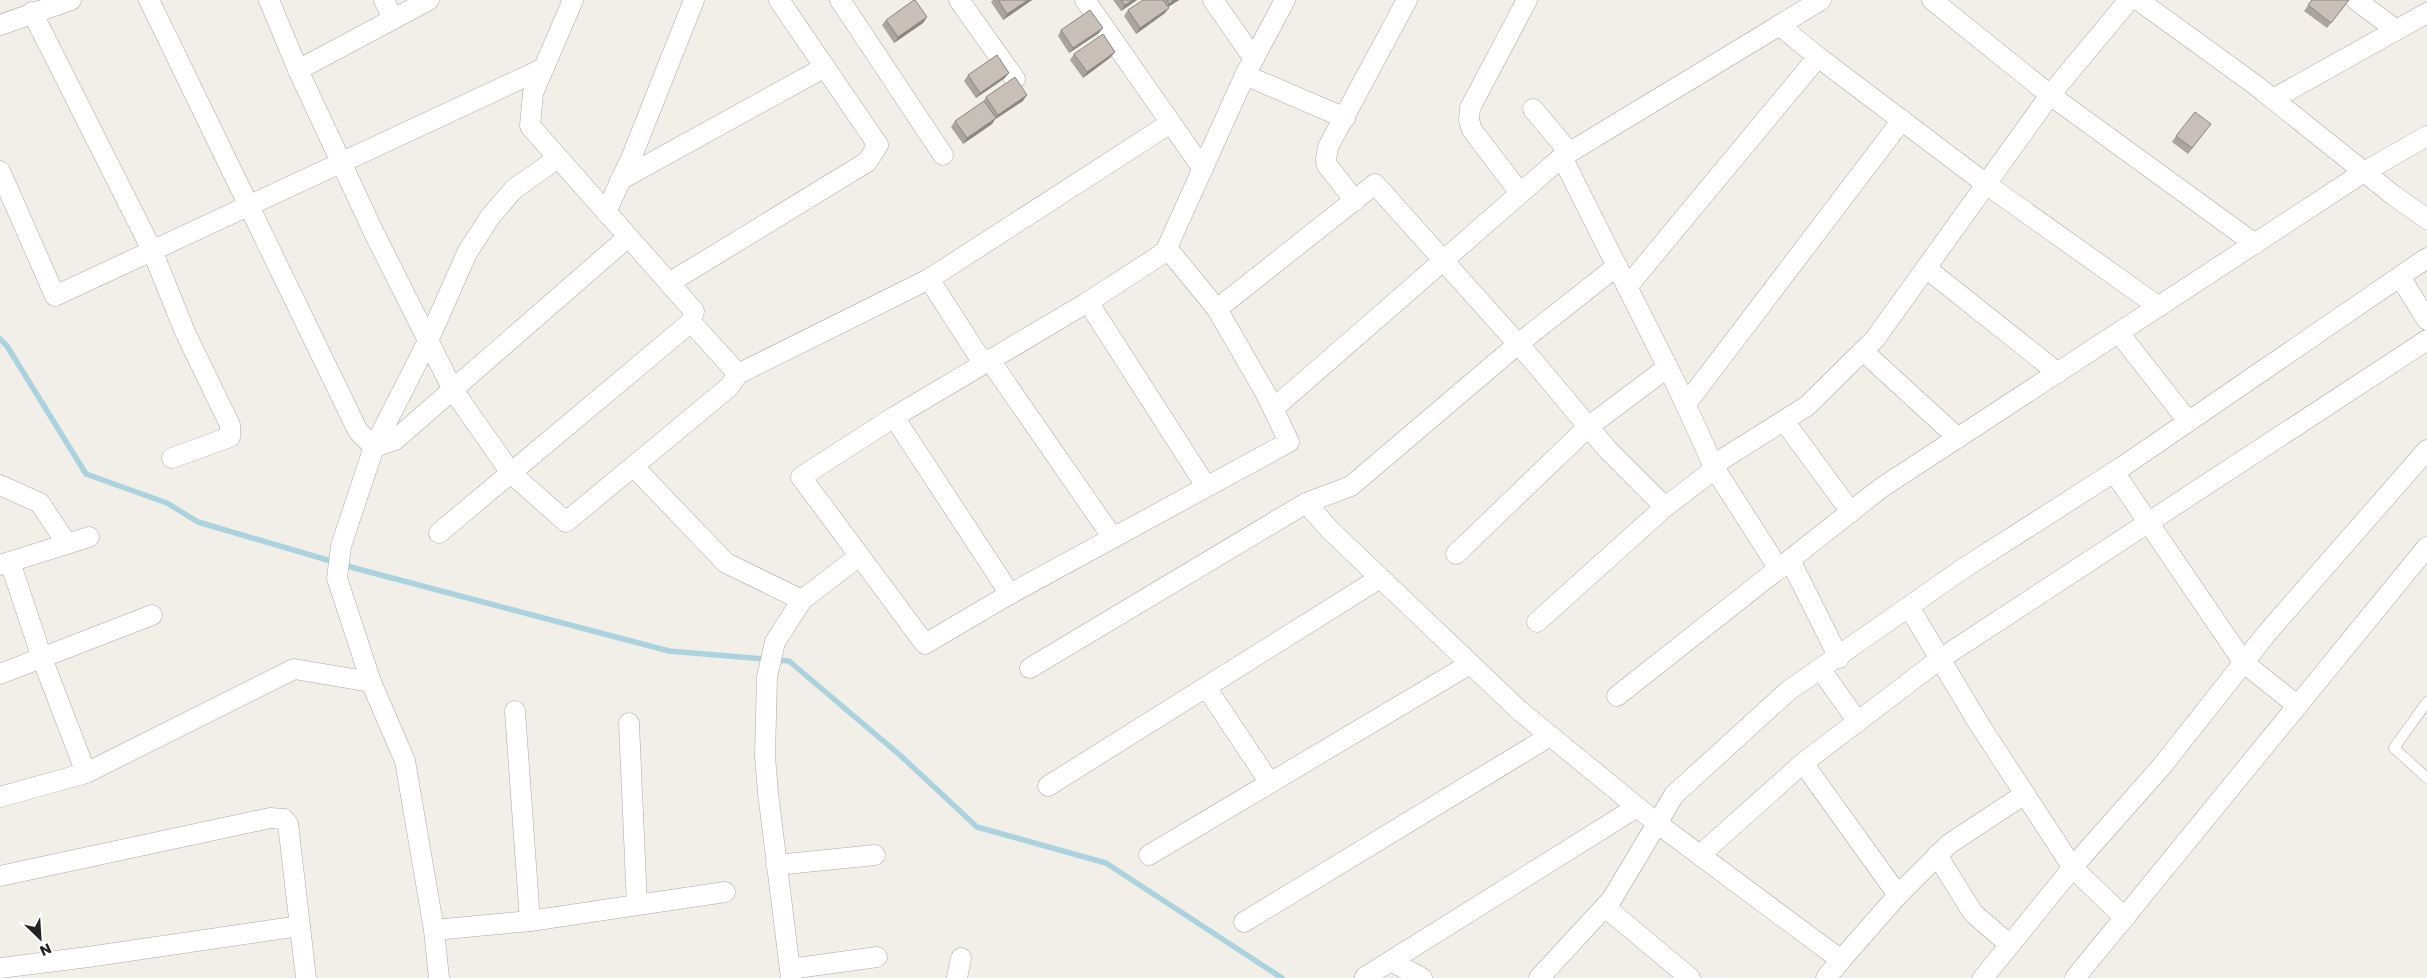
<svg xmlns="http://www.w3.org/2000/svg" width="2427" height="978" font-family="Poppins,sans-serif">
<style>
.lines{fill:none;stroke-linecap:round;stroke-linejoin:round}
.stream{stroke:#aad3df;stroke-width:5.5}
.service-casing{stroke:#a9a9a9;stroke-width:11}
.minor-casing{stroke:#a9a9a9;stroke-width:21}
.service{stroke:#fff;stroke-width:10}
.minor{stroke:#fff;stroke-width:20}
.wall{fill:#aba49e}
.shaded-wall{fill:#8b8681}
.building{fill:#c7bfb8;stroke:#8b8681}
</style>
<rect width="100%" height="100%" fill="#f2efe9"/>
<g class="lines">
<path class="stream" d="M0,339L7,346L86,474L167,503L198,522L358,569L669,651L789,661L901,756L977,827L1106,863L1282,978"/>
<defs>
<path id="service" d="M2427,702L2394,748L2427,778"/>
<g id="minor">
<path d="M149,0L358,431L374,447L395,440L628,237"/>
<path d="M269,0L298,70"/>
<path d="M384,0L393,19"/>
<path d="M429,0L298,70L375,235L453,390L511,473L566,522L729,387L738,374L929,279"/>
<path d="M840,0L943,155"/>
<path d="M959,0L1015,79"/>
<path d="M1085,0L1203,169"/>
<path d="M1213,0L1254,59"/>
<path d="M1932,0L2050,95L2255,244"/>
<path d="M2138,0L2254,84L2393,195L2427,219"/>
<path d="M2356,0L2396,30"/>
<path d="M32,12L152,250L185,332L230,425V437L172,458"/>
<path d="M0,25L71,0"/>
<path d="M1779,25L1818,57"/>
<path d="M1245,75L1345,118"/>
<path d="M2273,99L2427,13"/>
<path d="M1533,109L1569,152"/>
<path d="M0,171L55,296L544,68"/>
<path d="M620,180L825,67"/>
<path d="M1520,193L1472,130L1469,120L1470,108L1527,0"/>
<path d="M1355,201L1327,165L1326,159L1328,147L1407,0"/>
<path d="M606,212L632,156L694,0"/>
<path d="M1167,248L1217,309"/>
<path d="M1926,268L2058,373"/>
<path d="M2400,277L2427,320"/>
<path d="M669,283L867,162L878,145L779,0"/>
<path d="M1627,287L1818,57L1986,184L2159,307"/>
<path d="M1088,302L1206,486"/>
<path d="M691,322L738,374"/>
<path d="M2119,333L2188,421"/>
<path d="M1863,351L1958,438"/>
<path d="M989,359L1113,538"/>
<path d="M983,363L929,279L1169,124"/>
<path d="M1686,404L1902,120"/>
<path d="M1273,409L1562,157"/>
<path d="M894,417L801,477L925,644L1010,594L1289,442L1266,394L1217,309L1375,184L1535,363L1607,449L1665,507"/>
<path d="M1784,421L1851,512"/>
<path d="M1713,465L1807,406L1875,339L2050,95L2129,0"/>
<path d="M634,467L726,563L802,600"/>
<path d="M2114,472L2244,663L2298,706"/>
<path d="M0,485L40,503L67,544"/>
<path d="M1306,503L1330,530L1520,711L1658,824L1841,960L1826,978"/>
<path d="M439,533L691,322L694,311L530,126L533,93L573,0"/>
<path d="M1456,554L1588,427L1668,367"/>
<path d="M1790,560L1839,658"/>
<path d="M10,562L42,658L86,773"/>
<path d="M0,565L89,537"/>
<path d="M1779,569L1715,469L1678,388L1562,157L1821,0"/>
<path d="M1010,594L894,417L1088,302L1165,252L1245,75L1285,0"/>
<path d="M1909,607L1979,724L2073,868L2125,918"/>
<path d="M1537,622L1665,507L1715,469"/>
<path d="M1030,668L1306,503L1351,486L1518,344L1617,266"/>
<path d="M1821,670L1858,722"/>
<path d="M0,674L152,615"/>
<path d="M371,682L337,578L341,546L374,447L428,341L467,253L490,217L514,189L558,158"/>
<path d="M1206,687L1270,783"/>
<path d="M1617,696L1881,488L2364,172L2427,136"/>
<path d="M515,711L530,921"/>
<path d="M629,723L637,905"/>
<path d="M1048,786L1380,578"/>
<path d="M0,797L86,773L294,669L371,682L405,761L434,930L439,978"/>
<path d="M1149,855L1470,664"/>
<path d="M1700,855L1803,763"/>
<path d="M1937,855L1973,913L2010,945"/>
<path d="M776,865L875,855"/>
<path d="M0,876L270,818L284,819L288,824L306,978"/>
<path d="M1898,895L1949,844L2025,794"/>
<path d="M1605,907L1690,978"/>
<path d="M1244,922L1550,736"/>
<path d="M434,930L530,921L725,892"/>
<path d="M1841,960L1898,895L1803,763L1940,659L2427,340"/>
<path d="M1391,961L1422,978"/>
<path d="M0,968L88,957L300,926"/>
<path d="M790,969L877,957"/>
<path d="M1365,977L1637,807"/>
<path d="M791,978L768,793L765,756L767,677L775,642L802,600L858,557"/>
<path d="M957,978L961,958"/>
<path d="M1539,978L1612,899L1674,795L1788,691L1964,568L2122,467L2427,258"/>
<path d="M1983,978L2078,861L2162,766L2267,633L2427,450"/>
<path d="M2075,978L2427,547"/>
</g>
</defs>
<use href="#service" class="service-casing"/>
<use href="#minor" class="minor-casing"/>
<use href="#service" class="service"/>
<use href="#minor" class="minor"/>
</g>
<g class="wall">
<path d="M993,0H1032L1003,20L991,2Z"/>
<path d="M1113,0H1137L1121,11Z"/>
<path d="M1143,0H1179L1168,7L1165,13L1136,34L1124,16L1128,10Z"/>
<path d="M2312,0H2349L2327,28L2304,11Z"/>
<path d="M927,17L923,23L894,43L882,25L886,20Z"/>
<path d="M1061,30L1099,33L1069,53L1058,36Z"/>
<path d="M1074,54L1111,57L1083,78L1070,60Z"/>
<path d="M968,75L1005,78L976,98L964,81Z"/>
<path d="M986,97L1023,101L994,120L992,124L963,144L951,127L955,121L983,102Z"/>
<path d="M2211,124L2188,154L2172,142L2176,136Z"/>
</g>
<g class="shaded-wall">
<path d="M1028,0H1032L1003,20L1007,14Z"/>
<path d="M1133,0H1137L1121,11L1125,5Z"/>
<path d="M1174,0H1179L1165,9L1169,4Z"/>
<path d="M1169,8L1165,13L1136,34L1140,28Z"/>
<path d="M927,17L923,23L894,43L898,37Z"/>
<path d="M1103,28L1099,33L1069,53L1073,48Z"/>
<path d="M1115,52L1111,57L1083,78L1087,72Z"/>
<path d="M1009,73L1005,78L976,98L980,93Z"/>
<path d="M1027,95L1023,101L994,120L998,115Z"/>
<path d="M996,118L992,124L963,144L967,138Z"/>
</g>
<g class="building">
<path d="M914,0H915L927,17L898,37L886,20Z"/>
<path d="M998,0H1028L1007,14Z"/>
<path d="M1121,0H1133L1125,5Z"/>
<path d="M1143,0H1163L1169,8L1140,28L1128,10Z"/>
<path d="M1167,0H1174L1169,4Z"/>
<path d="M2312,0H2349L2331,23L2308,5Z"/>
<path d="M1090,10L1103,28L1073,48L1061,30Z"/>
<path d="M1103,34L1115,52L1087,72L1074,54Z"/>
<path d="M997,55L1009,73L980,93L968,75Z"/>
<path d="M1015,77L1027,95L998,115L986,97Z"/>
<path d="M984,101L996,118L967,138L955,121Z"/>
<path d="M2195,112L2211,124L2192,148L2176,136Z"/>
</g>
<g transform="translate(40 938) rotate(155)" stroke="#ffffff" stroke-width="4" paint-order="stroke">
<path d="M0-4L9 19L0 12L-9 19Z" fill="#222222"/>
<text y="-8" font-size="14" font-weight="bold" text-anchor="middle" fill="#222222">N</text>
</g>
</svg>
